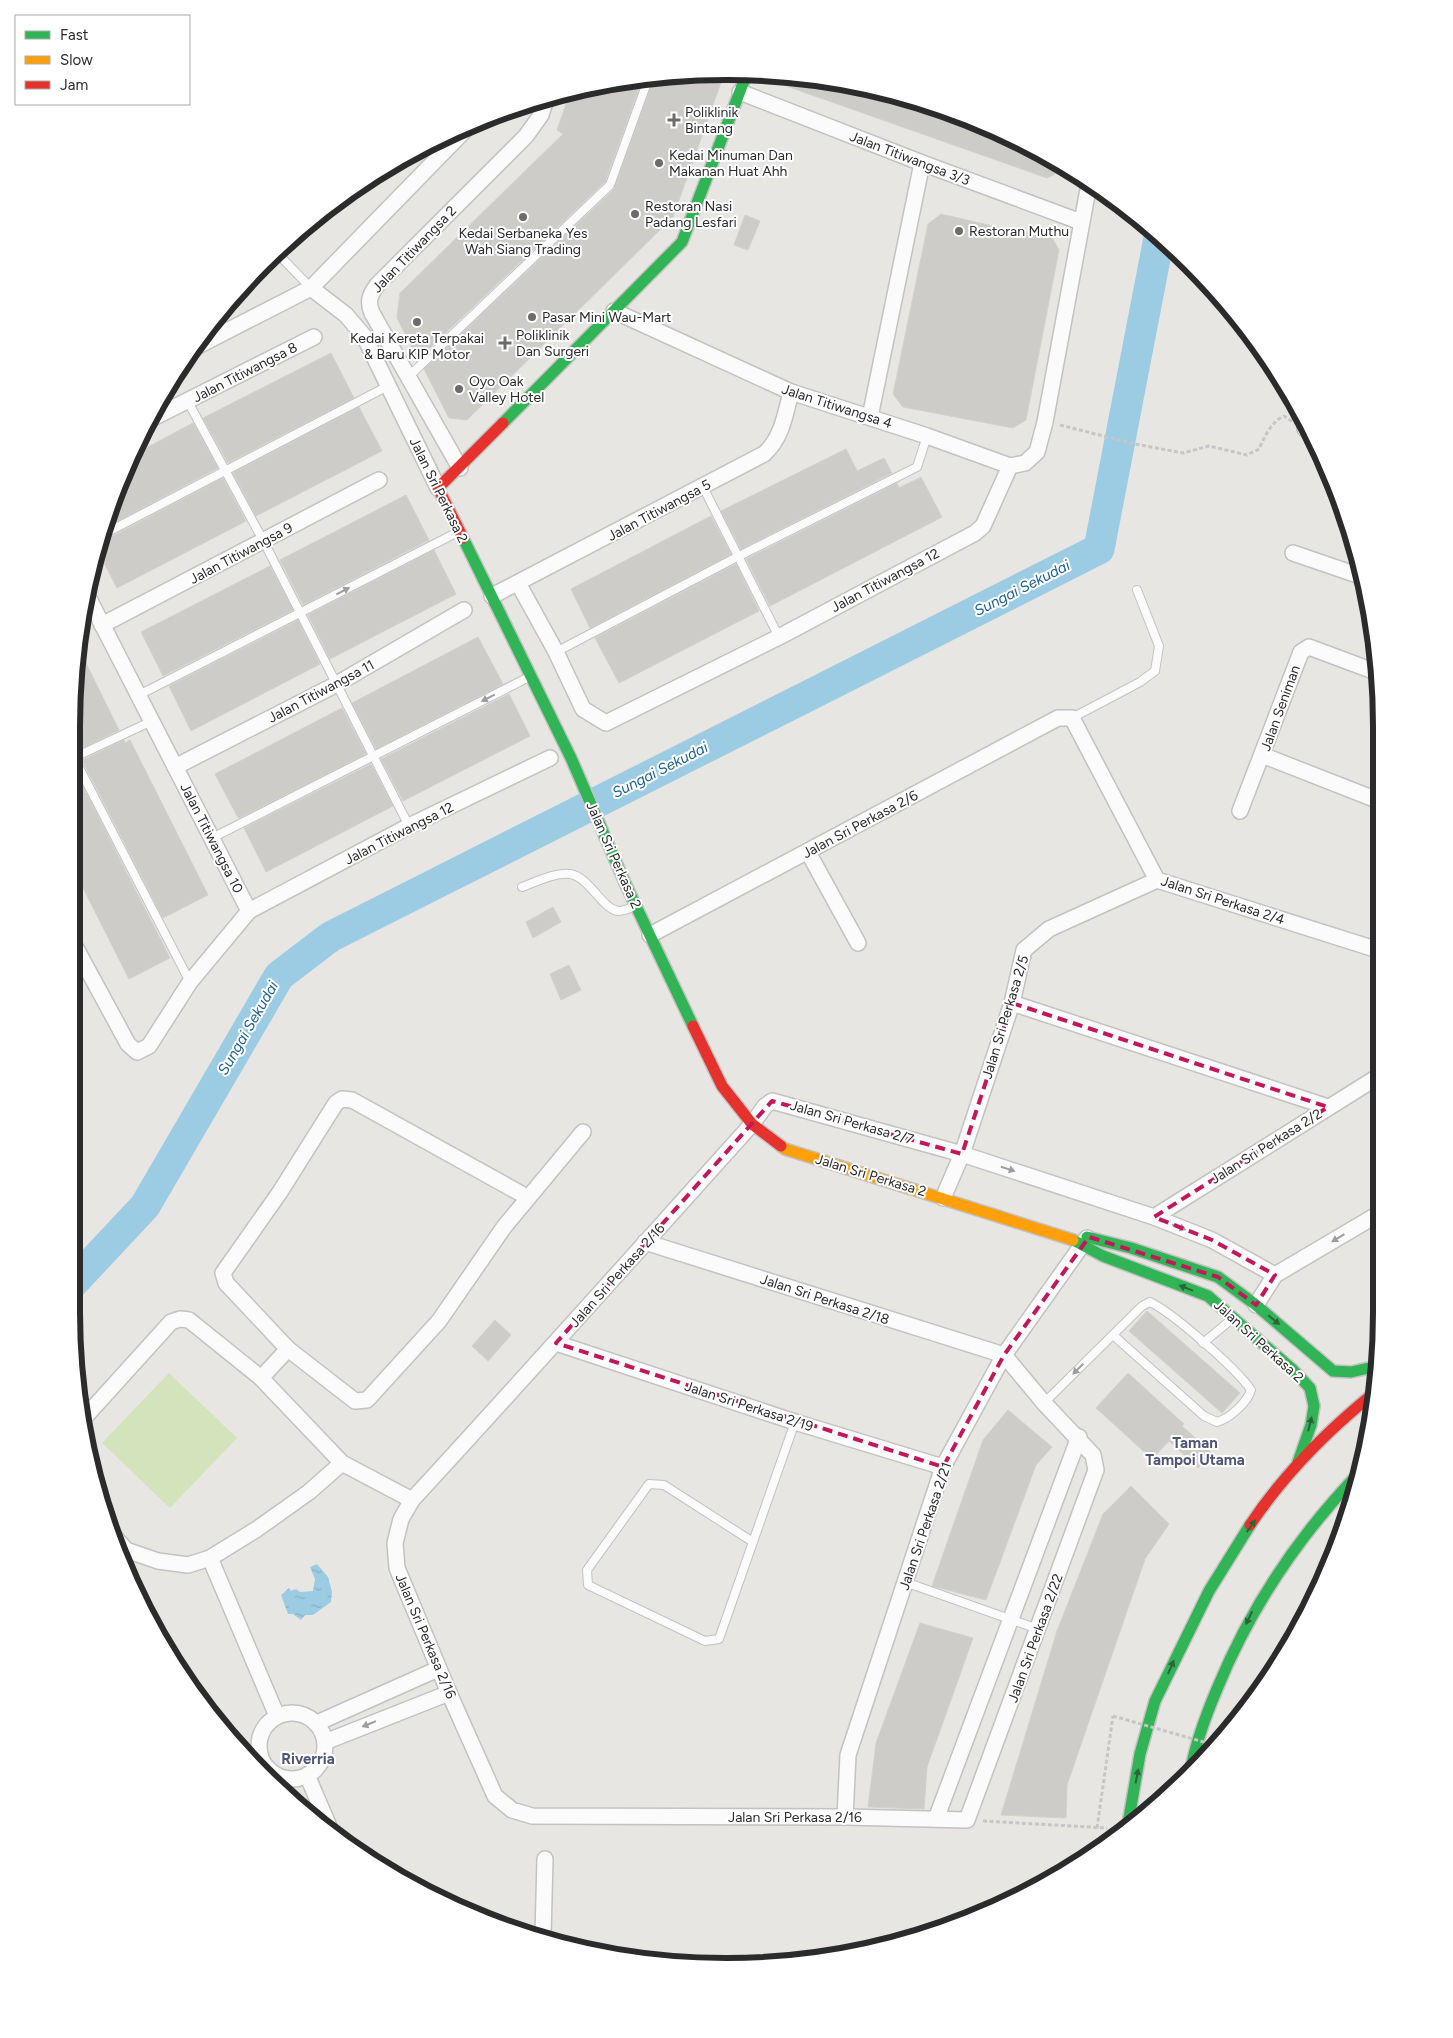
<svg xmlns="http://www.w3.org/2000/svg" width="1453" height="2038" font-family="Figtree,sans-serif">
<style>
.pitch{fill:#d3e4bc}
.water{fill:url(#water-ripples)}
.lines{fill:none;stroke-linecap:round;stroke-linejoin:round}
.river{stroke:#9ccce3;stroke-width:31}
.building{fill:#cdccc9;stroke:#d3d1ce}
.lane-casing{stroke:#c2c2c1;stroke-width:10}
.street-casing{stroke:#c2c2c1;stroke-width:18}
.fast-casing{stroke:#c2c2c1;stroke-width:14}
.slow-casing{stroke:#c2c2c1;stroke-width:14}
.jam-casing{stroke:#c2c2c1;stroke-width:14}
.path{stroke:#c6c6c6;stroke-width:3;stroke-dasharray:4 2.5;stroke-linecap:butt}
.lane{stroke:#fcfbfb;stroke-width:8}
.street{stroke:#fcfbfb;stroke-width:15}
.fast{stroke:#30b455;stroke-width:11}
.slow{stroke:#ff9f0a;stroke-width:11}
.jam{stroke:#e5322d;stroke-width:11}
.path-bridge{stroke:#c6c6c6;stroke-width:3;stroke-dasharray:4 2.5;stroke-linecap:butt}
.oneway{fill:#9e9d9d}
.oneway2{fill:#2d623c}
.marked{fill:none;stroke:#c2185b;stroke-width:4;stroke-dasharray:10 6;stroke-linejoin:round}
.poi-dot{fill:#6d6c6b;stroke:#fff;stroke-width:2}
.labels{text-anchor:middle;stroke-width:4;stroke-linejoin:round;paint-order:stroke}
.poi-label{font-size:14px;fill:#2b2b2b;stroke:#fff;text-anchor:start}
.street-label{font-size:14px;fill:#2b2b2b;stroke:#fff}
.water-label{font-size:15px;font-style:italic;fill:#1b608f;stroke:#fff}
.neighbourhood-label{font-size:15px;font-weight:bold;fill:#505477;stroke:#fff}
.rim{fill:none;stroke:#2b2b2b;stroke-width:6}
</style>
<defs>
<pattern id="water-ripples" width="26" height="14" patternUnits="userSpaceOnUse" patternTransform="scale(1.25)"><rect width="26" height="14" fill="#9ccce3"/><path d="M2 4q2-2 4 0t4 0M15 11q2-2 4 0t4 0" fill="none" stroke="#87afc3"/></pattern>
</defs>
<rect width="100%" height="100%" fill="#e8e6e2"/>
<path class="pitch" d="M169,1373L237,1438L170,1508L102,1443Z"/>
<path class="water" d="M317,1564L328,1577L332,1592L331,1602L313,1615H305L301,1620L293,1614H288L281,1595L289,1588L291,1591L296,1589L300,1592L313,1591L315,1579L310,1567Z"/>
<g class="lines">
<path class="river" d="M71,1285L145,1206L279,976L330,937L1099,549L1159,238"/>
</g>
<g class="building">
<path d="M774,73L896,94L1016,139L1065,169L1047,178L772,81Z"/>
<path d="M724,74L673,217L467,420L449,418L424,369L614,189L655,76Z"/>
<path d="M643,77L605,182L418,359L397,318L400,293L563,134L557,130L570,93Z"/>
<path d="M941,214L997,227L1051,236L1059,250L1026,420L1013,428L903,407L893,394L928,224Z"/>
<path d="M745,215L760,221L748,250L734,245Z"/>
<path d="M331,353L354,398L228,463L203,418Z"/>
<path d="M359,407L382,451L256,516L233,473Z"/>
<path d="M193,423L218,468L106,527L121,476L131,456Z"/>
<path d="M846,449L857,471L884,458L892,473L741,549L721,511Z"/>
<path d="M921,477L942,517L770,606L746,559L897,483L899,488Z"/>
<path d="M223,478L246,521L117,588L98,551L102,539H107Z"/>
<path d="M406,495L429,540L303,605L280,560Z"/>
<path d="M711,516L731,554L590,628L571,589Z"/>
<path d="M434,550L456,594L330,659L308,615Z"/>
<path d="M736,564L759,611L619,683L595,638Z"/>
<path d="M270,566L293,610L163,676L141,632Z"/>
<path d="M298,620L320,664L191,731L169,686Z"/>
<path d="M478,637L503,684L376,749L352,703Z"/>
<path d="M79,649L119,730L78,750L71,736V726Z"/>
<path d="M509,694L530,736L403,801L381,759Z"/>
<path d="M342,708L366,754L239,818L237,816L215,774Z"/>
<path d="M124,740L125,743L130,740L208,895L163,918L84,764L83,760Z"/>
<path d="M371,764L393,806L266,872L244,828Z"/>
<path d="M74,769L170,958L129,979L71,864V771Z"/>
<path d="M553,907L561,922L533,938L526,922Z"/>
<path d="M569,965L581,990L561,1000L550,974Z"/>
<path d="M1147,1311L1240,1393L1222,1413L1129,1331Z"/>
<path d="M495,1320L511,1335L488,1361L472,1346Z"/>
<path d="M1128,1373L1184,1424L1182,1426L1212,1453L1198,1468L1169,1441L1152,1459L1096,1408Z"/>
<path d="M1008,1410L1052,1447L1036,1465L986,1600L932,1586L983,1440Z"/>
<path d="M1131,1486L1169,1524L1145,1559L1067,1785L1066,1818L1001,1815L1057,1631L1103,1514Z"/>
<path d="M920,1623L973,1638L927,1767L924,1809L868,1807L876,1743Z"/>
</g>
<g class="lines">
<defs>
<g id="lane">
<path d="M277,253L311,288"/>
<path d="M408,377L610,185L649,77"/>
<path d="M187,400L264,542L409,826"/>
<path d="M703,487L779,637"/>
<path d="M104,534L388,386"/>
<path d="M556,652L737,557L917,467L927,436"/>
<path d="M139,695L458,532"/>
<path d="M1072,718L1140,682L1155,671L1159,646L1137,590"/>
<path d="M71,752L190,982"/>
<path d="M71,759L152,721"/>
<path d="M212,838L529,677"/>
<path d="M522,887C536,882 555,872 570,874C590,877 602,910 619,911C623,911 630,908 634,907"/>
<path d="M1203,1343L1232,1319"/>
<path d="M1044,1403L1142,1306L1150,1302C1173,1313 1237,1369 1251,1390C1247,1403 1230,1418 1217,1422L1204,1416L1113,1335"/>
<path d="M753,1542L664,1485L649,1484L587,1570L588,1585L705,1641L719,1639L795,1422"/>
<path d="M905,1582L1038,1629"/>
</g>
<g id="street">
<path d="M740,92L922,163L1081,222"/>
<path d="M311,288L346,315L364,336L438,488"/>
<path d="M614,311L791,392L927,436L1010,466L1025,463L1037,452L1045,422L1089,184"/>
<path d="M192,349L311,288L467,128"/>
<path d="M870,417L922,163"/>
<path d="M149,420L314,337"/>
<path d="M1305,429L1310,431"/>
<path d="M460,468L372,313C367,301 370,295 377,285L526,136L541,115L546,99"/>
<path d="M1293,553L1363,577"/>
<path d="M518,583L556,652L583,709L606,723L779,637L975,533L983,526L1010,466"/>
<path d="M492,596L764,454C782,438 785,415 791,392"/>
<path d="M102,625L379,480"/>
<path d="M1262,755L1377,800"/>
<path d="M175,767L335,685L464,610"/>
<path d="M1240,811L1301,652L1309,647L1376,672"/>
<path d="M808,852L858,943"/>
<path d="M249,911L409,826L550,758"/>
<path d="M650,935L1058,718H1072L1157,880L1378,950"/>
<path d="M71,939L128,1044L137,1052L149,1046L190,982L249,911L86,593"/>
<path d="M1012,1003L1328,1107"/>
<path d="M943,1198L962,1154L1012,1003L1024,950L1049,929L1157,880"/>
<path d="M1154,1217L1379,1076"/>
<path d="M645,1242L1004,1355L1044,1403L1093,1455L1096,1470L967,1820L845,1817L532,1816L512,1810L495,1796L449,1693L397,1568L395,1543L401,1519L412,1500C526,1376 639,1250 752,1124L765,1106L772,1101L962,1154L1154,1217L1212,1240L1275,1275"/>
<path d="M1256,1305L1275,1275L1380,1213"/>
<path d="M556,1343L795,1422L943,1467"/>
<path d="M288,1349L355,1401L367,1400L439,1321L504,1227L583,1132"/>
<path d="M261,1378L288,1349L226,1283L223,1273L280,1192L336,1103L342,1099L352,1100L527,1197"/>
<path d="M85,1417L171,1322L180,1319L189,1320L261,1378L342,1463L309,1492L257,1529L210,1558L188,1565L158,1561L126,1550L112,1534"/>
<path d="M342,1463L412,1500"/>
<path d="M210,1558L277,1716"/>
<circle cx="292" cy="1746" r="33"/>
<path d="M317,1723L438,1669"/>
<path d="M325,1742L449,1693"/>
<path d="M307,1775L331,1831"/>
<path d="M845,1817L848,1755L943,1467L1004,1355L1087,1238"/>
<path d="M936,1819L1079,1437"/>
<path d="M543,1935L545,1859"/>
</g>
<g id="fast">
<path d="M503,423L682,242L747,73"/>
<path d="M463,538L571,758L625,883L693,1026"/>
<path d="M1087,1237L1131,1248L1218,1277L1256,1305L1333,1371L1351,1372L1378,1366"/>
<path d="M1073,1240L1103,1256L1208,1296L1293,1370L1310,1388L1314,1406L1311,1425L1298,1462"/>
<path d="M1191,1769C1196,1741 1206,1715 1217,1689C1251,1606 1298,1536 1361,1471"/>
<path d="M1128,1824L1140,1754L1155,1701L1209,1591L1250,1525"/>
</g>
<path id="slow" d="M781,1146L785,1149L1073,1240"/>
<g id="jam">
<path d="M463,538L438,488L503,423"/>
<path d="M693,1026L722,1086L752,1124L781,1146"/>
<path d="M1250,1525C1284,1474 1327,1431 1374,1393"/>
</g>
</defs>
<use href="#lane" class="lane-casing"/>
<use href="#street" class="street-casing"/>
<use href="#fast" class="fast-casing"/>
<use href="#slow" class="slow-casing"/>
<use href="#jam" class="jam-casing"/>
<g class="path">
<path d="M1060,425L1135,444L1183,453L1209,446L1247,455L1259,449C1265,436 1271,422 1284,416L1293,422"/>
<path d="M983,1821L1107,1828"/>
<path d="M1097,1828L1113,1716"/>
</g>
<use href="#lane" class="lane"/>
<use href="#street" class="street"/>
<use href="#fast" class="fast"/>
<use href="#slow" class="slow"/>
<use href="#jam" class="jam"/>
<path class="path-bridge" d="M1113,1716L1214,1745"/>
</g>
<defs><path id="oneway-solid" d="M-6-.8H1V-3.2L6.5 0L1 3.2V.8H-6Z" transform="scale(1.25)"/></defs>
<g class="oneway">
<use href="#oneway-solid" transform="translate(343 591) rotate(-27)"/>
<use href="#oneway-solid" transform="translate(488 698) rotate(153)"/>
<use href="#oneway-solid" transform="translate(1008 1169) rotate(18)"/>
<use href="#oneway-solid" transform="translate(1179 1227) rotate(21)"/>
<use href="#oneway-solid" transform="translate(1338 1238) rotate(149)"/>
<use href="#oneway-solid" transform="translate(1078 1369) rotate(135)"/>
<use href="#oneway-solid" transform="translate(369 1724) rotate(158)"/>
</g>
<g class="oneway2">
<use href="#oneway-solid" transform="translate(1186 1288) rotate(-159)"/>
<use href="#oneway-solid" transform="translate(1274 1320) rotate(39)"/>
<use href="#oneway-solid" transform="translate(1310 1424) rotate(-76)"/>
<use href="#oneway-solid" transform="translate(1251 1526) rotate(-55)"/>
<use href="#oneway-solid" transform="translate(1249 1618) rotate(116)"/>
<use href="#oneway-solid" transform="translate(1171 1667) rotate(-66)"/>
<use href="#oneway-solid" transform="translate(1137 1776) rotate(-79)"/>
</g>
<path class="marked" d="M1012,1003L1328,1107L1154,1217L1212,1240L1275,1275L1256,1305L1218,1277L1089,1237L1004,1355L943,1467L556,1343L772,1101L962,1154Z"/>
<g class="poi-dot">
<path d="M671.5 112.5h5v5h5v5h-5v5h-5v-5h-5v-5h5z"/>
<circle cx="659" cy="163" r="5"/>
<circle cx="635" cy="214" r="5"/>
<circle cx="523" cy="217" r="5"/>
<circle cx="959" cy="231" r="5"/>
<circle cx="532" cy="317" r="5"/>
<circle cx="417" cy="322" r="5"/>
<path d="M502.5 335.5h5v5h5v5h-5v5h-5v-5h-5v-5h5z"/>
<circle cx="459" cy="389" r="5"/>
</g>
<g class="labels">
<g class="poi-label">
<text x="685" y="117">Poliklinik<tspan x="685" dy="16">Bintang</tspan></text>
<text x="669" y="160">Kedai Minuman Dan<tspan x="669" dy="16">Makanan Huat Ahh</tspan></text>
<text x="645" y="211">Restoran Nasi<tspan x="645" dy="16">Padang Lesfari</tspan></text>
<text x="969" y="236">Restoran Muthu</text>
<text x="523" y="238" text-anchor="middle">Kedai Serbaneka Yes<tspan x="523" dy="16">Wah Siang Trading</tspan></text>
<text x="542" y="322">Pasar Mini Wau-Mart</text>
<text x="516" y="340">Poliklinik<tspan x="516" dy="16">Dan Surgeri</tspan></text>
<text x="417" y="343" text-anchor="middle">Kedai Kereta Terpakai<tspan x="417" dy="16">&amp; Baru KIP Motor</tspan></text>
<text x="469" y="386">Oyo Oak<tspan x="469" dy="16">Valley Hotel</tspan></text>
</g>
<g class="street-label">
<text transform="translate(910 158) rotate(21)" y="5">Jalan Titiwangsa 3/3</text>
<text transform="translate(414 249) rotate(-46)" y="5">Jalan Titiwangsa 2</text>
<text transform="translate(245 372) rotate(-27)" y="5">Jalan Titiwangsa 8</text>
<text transform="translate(837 406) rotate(18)" y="5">Jalan Titiwangsa 4</text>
<text transform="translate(439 490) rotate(64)" y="5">Jalan Sri Perkasa 2</text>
<text transform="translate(659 510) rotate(-28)" y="5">Jalan Titiwangsa 5</text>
<text transform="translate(241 553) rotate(-28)" y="5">Jalan Titiwangsa 9</text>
<text transform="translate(885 580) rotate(-28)" y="5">Jalan Titiwangsa 12</text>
<text transform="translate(321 691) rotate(-28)" y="5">Jalan Titiwangsa 11</text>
<text transform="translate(1280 708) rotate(-70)" y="5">Jalan Seniman</text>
<text transform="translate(860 824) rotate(-28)" y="5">Jalan Sri Perkasa 2/6</text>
<text transform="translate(399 833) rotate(-27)" y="5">Jalan Titiwangsa 12</text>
<text transform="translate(212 838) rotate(63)" y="5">Jalan Titiwangsa 10</text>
<text transform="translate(614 855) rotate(66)" y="5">Jalan Sri Perkasa 2</text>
<text transform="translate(1223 900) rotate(18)" y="5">Jalan Sri Perkasa 2/4</text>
<text transform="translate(1005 1017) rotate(-73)" y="5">Jalan Sri Perkasa 2/5</text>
<text transform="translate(852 1122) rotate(16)" y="5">Jalan Sri Perkasa 2/7</text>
<text transform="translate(1266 1146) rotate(-32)" y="5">Jalan Sri Perkasa 2/2</text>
<text transform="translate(871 1175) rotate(17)" y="5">Jalan Sri Perkasa 2</text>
<text transform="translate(617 1275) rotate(-48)" y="5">Jalan Sri Perkasa 2/16</text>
<text transform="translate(825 1299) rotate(18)" y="5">Jalan Sri Perkasa 2/18</text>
<text transform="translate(1259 1341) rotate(42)" y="5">Jalan Sri Perkasa 2</text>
<text transform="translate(749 1406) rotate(18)" y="5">Jalan Sri Perkasa 2/19</text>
<text transform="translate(925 1526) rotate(-71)" y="5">Jalan Sri Perkasa 2/21</text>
<text transform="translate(426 1636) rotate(67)" y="5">Jalan Sri Perkasa 2/16</text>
<text transform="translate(1035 1638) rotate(-70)" y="5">Jalan Sri Perkasa 2/22</text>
<text x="795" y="1822">Jalan Sri Perkasa 2/16</text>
</g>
<g class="water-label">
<text transform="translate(1022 588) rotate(-27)" y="5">Sungai Sekudai</text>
<text transform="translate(660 770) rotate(-27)" y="5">Sungai Sekudai</text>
<text transform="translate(248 1028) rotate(-60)" y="5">Sungai Sekudai</text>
</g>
<g class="neighbourhood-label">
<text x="1195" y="1448">Taman<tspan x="1195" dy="17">Tampoi Utama</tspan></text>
<text x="308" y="1764">Riverria</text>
</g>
</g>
<path d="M0 0H1453V2038H0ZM726 80H727A646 646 0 0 1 1373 726V1312A646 646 0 0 1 727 1958H726A646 646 0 0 1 80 1312V726A646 646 0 0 1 726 80Z" fill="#fff" fill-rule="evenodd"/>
<path class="rim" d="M726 80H727A646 646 0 0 1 1373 726V1312A646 646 0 0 1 727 1958H726A646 646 0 0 1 80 1312V726A646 646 0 0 1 726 80Z"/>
<rect x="15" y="15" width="175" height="90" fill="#ffffff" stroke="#aaaaaa"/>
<rect x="25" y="31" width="25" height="8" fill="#30b455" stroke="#aaaaaa"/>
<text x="60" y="40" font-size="15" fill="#2b2b2b">Fast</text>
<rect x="25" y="56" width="25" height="8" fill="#ff9f0a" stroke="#aaaaaa"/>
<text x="60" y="65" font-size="15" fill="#2b2b2b">Slow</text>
<rect x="25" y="81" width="25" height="8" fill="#e5322d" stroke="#aaaaaa"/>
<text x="60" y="90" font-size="15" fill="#2b2b2b">Jam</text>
</svg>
